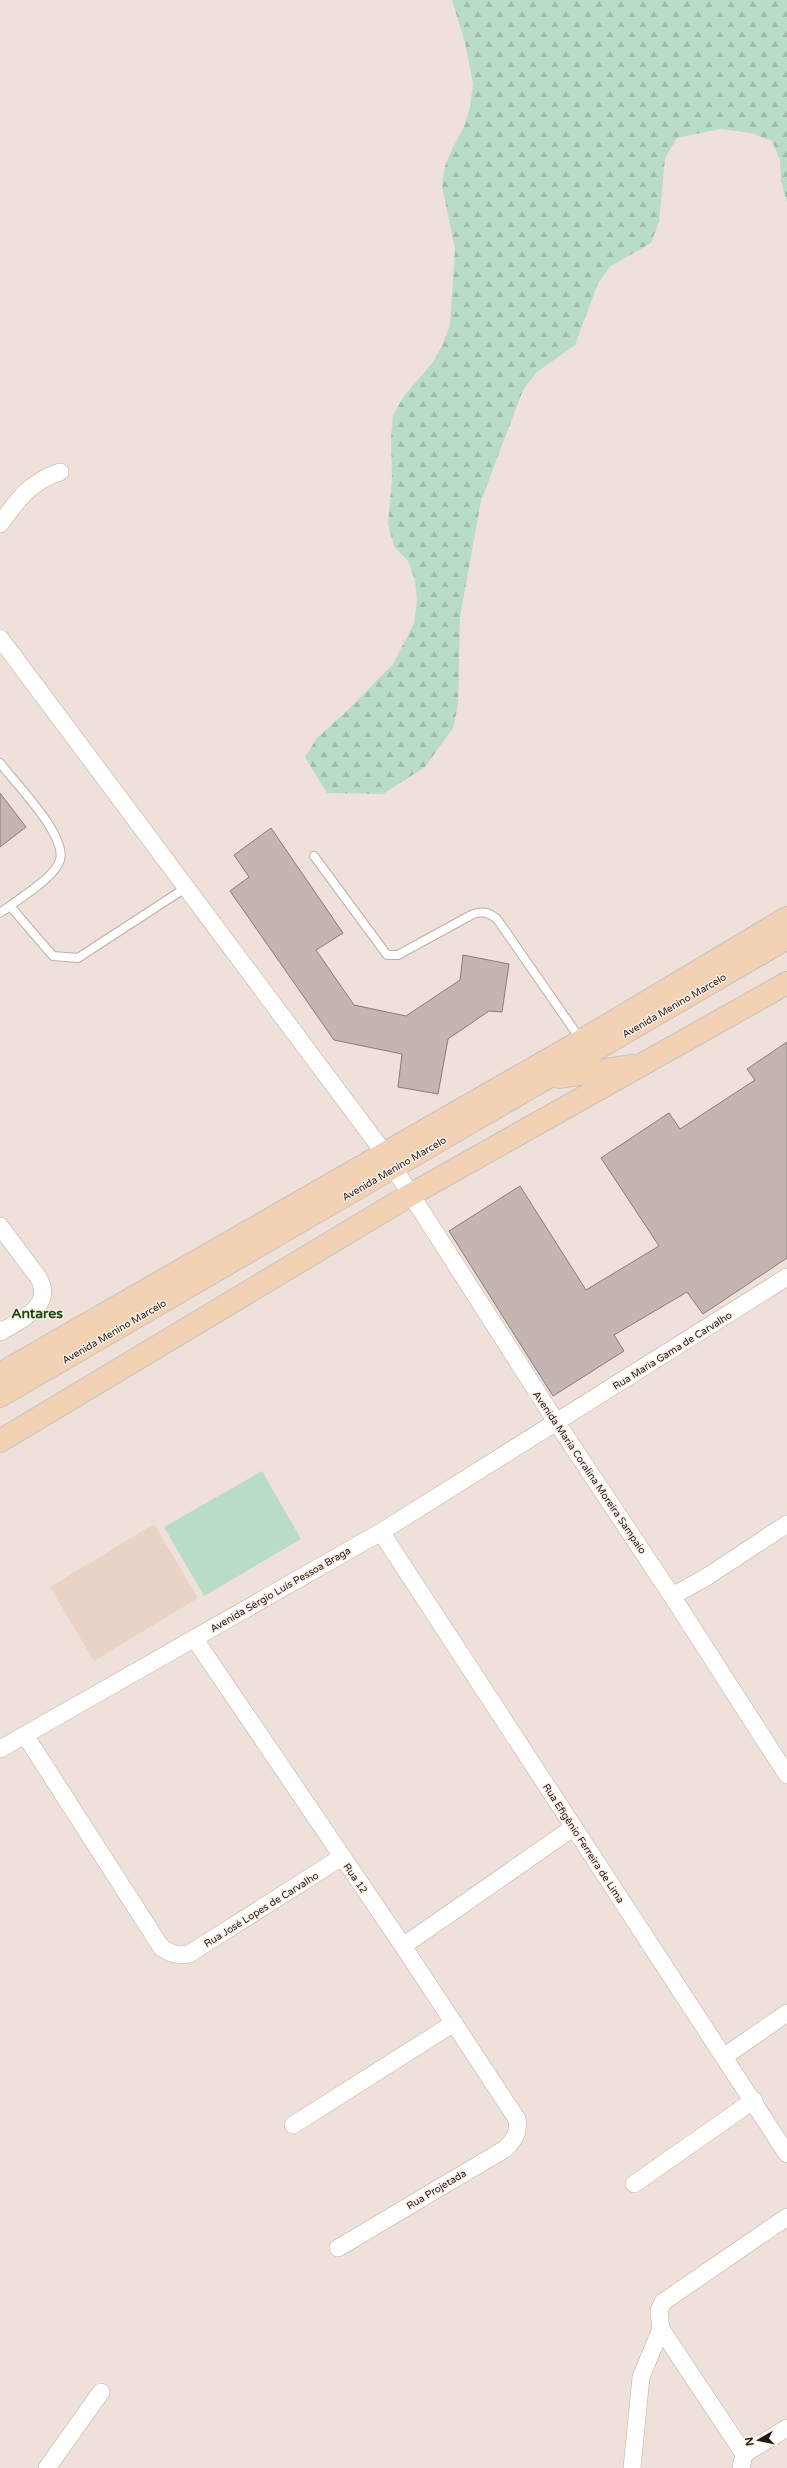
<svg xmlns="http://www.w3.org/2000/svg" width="787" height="2468" font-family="'Varela Round',sans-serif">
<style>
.built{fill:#e8d3c6}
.forest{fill:url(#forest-firs)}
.pitch{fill:#b9dcc6}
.building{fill:#c4b5b0;stroke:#8a7c78}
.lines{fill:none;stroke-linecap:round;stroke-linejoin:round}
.service-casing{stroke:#bcb0a7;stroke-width:10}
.minor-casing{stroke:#bcb0a7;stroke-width:18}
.primary-casing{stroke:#c4c3c2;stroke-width:24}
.service{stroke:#fff;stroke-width:8}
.minor{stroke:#fff;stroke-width:17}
.primary{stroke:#f3d1b4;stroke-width:22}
.labels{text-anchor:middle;stroke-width:3;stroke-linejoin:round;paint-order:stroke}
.street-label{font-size:10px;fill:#1e1916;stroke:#fcefe6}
.district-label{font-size:14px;font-weight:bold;fill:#194a12;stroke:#fcefe6}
</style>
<defs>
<pattern id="forest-firs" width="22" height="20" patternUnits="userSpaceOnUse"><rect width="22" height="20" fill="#b9dcc6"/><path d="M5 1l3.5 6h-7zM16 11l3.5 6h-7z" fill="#9fbca9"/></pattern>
</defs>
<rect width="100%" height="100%" fill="#efe1d9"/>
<path class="built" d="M154,1524L198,1598L94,1661L50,1587Z"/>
<path class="forest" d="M452,0H787V202L781,181L780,160L772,141L751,133L720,129L677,138L665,158L659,222L651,243L611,266L598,283L575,345L537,372L523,390L481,501L460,617L458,705L453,728L425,767L383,794L327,793L305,757L317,738L349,709L393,664L414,623L417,600L415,580L408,561L394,546L388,524L392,479L391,437L393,415L404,396L433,362L443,344L450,324L455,249L442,186L445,166L453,147L464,127L470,107L473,83L465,43Z"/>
<path class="pitch" d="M262,1471L301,1539L204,1596L164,1527Z"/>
<g class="building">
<path d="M0,793L26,827L0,847Z"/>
<path d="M271,828L343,933L316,950L354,1005L406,1016L460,980L463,955L509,964L502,1012L489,1011L448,1039L438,1094L398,1087L402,1054L334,1040L230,891L249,877L234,855Z"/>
<path d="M787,1042V1258L703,1314L687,1292L614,1335L624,1351L553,1396L449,1231L520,1186L586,1290L659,1246L601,1158L669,1113L680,1129L755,1080L747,1069Z"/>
</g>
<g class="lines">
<defs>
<g id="service">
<path d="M0,763C15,783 67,835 60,860C55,877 24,895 10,906L53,956L78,958L187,887"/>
<path d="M314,856L387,955H398L473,914C483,911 488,912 497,919L581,1040"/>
<path d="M0,913L10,906"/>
</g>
<g id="minor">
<path d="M0,524C20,498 28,483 60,472"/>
<path d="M0,638L385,1154L557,1423L672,1596L787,1775"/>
<path d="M0,1226L38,1277C55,1306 21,1320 0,1332"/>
<path d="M381,1532L787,2154"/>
<path d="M672,1596L705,1578L787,1524"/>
<path d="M194,1638L403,1946L517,2119C519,2133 515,2139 505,2149L338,2248"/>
<path d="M25,1735L161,1947C171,1954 177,1956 189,1954L342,1857"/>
<path d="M0,1749L381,1532L787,1277"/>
<path d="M403,1946L574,1827"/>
<path d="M725,2056L787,2013"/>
<path d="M293,2125L454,2023"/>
<path d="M634,2184L754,2100"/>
<path d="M744,2454L787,2428"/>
<path d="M47,2468L101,2392"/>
<path d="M632,2468L641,2377L661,2329"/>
<path d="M741,2468L744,2454L661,2329L659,2311L663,2302L787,2217"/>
</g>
<g id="primary">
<path d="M560,1077L631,1066"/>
<path d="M0,1374L581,1041L787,918"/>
<path d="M0,1396L787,938"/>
<path d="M0,1441L410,1195L787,983"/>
</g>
</defs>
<use href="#service" class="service-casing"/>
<use href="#minor" class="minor-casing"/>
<use href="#primary" class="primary-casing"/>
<use href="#service" class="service"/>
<use href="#minor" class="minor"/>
<use href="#primary" class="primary"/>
</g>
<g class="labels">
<g class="street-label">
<text transform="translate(674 1005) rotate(-30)" y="4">Avenida Menino Marcelo</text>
<text transform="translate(394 1168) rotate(-30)" y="4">Avenida Menino Marcelo</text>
<text transform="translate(114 1331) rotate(-30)" y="4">Avenida Menino Marcelo</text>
<text transform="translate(672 1350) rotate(-32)" y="4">Rua Maria Gama de Carvalho</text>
<text transform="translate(590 1472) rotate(56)" y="4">Avenida Maria Coralina Moreira Sampaio</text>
<text transform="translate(280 1589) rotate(-30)" y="4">Avenida Sérgio Luís Pessoa Braga</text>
<text transform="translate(584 1843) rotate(57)" y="4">Rua Efigênio Ferreira de Lima</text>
<text transform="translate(356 1878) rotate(55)" y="4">Rua 12</text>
<text transform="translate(261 1909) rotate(-32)" y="4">Rua José Lopes de Carvalho</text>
<text transform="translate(436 2189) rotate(-31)" y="4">Rua Projetada</text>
</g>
<g class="district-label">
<text x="37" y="1318">Antares</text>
</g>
</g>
<g transform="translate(759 2440) rotate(261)" stroke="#fcefe6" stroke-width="3" paint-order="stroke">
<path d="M0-3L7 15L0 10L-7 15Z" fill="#1e1916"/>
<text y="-6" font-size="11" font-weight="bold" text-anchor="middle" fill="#1e1916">N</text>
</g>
</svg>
